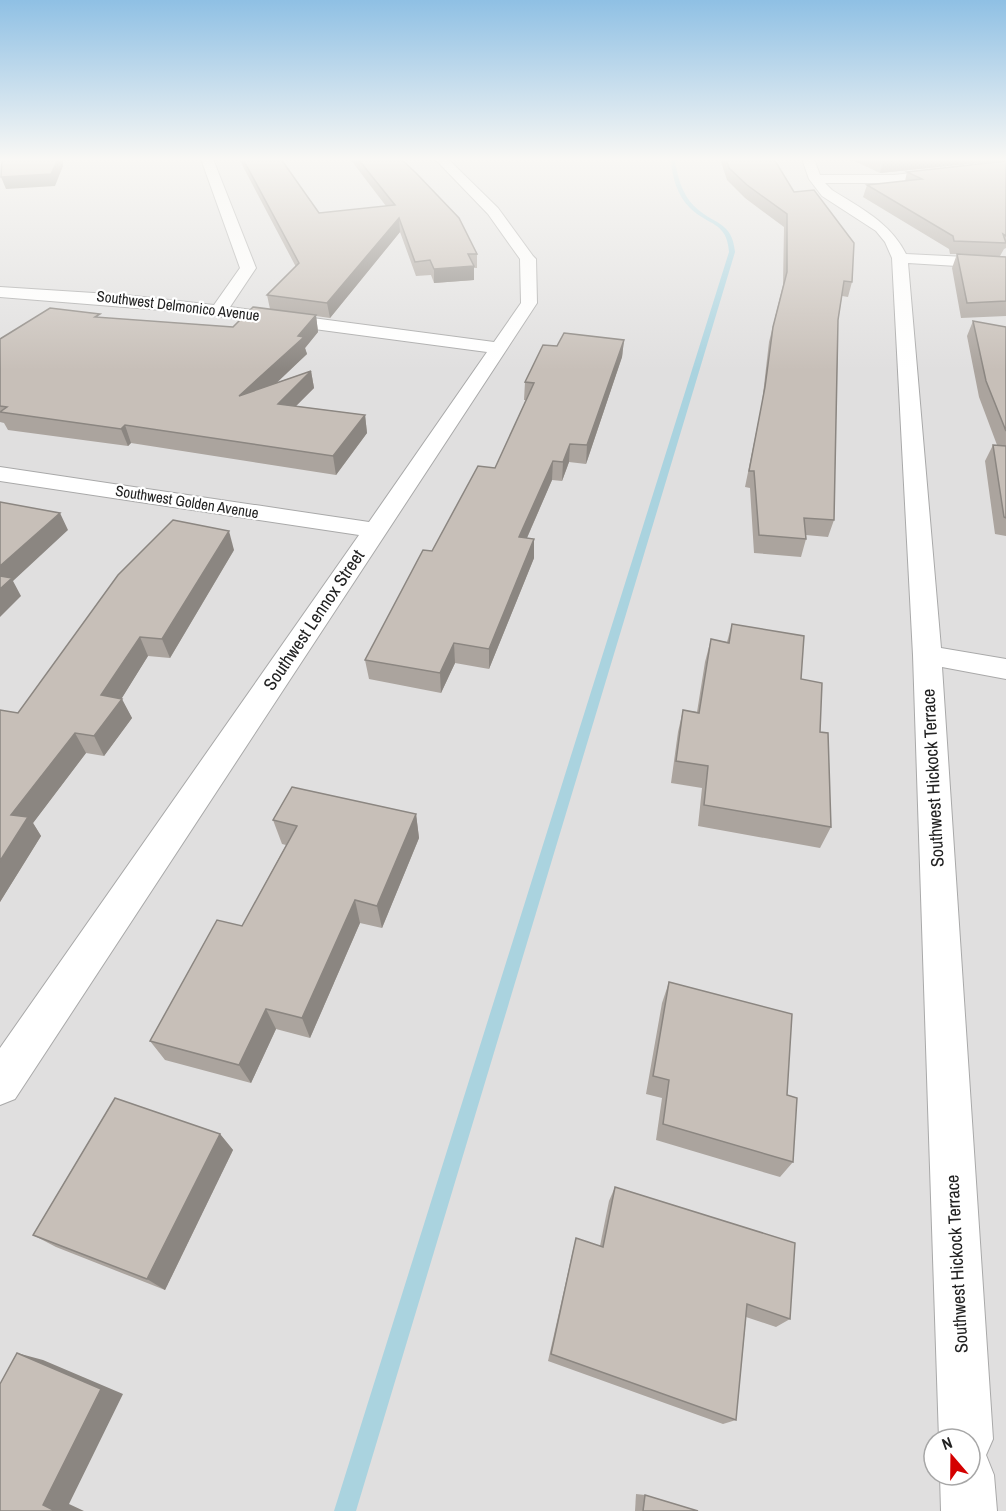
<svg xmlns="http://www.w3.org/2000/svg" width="1006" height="1511" font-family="'Archivo Narrow',sans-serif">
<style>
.residential{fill:#e0dfdf;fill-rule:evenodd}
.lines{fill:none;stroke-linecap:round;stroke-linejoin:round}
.stream{fill:#aad3df;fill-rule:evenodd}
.minor-casing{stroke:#a9a9a9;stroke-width:2}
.minor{fill:#fff;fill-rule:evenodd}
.wall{fill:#aba49e}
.shaded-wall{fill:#8b8681}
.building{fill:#c7bfb8;stroke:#8b8681;stroke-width:1.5}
.labels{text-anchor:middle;stroke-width:4.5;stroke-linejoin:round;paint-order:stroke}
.far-street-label{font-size:15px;fill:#222;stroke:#fff}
.street-label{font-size:18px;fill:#222;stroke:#fff}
</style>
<rect width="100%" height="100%" fill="#f2efe9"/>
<path class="residential" d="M0,159H1006V1511H0ZM934,1439H970V1475H934Z"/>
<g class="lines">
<path class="stream" d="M671,159H675C677,176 682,194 694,206C713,225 732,220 735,252L356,1511H334L729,252C727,221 708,226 690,208C677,195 672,177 671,159Z"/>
<defs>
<g id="minor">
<path d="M201,159H213L256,268L230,307L494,342L521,303L520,259L488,214L435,159H448L498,208L533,256L536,259L537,303L15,1099L0,1105V1048L359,535L0,481V467L369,522L487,352L187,312L0,297V287L125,295L214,305L240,268Z"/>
<path d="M802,159H814L820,175H894L1006,162V170L894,183H825L832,190C860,208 890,222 906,254L1006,259V269L908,263L941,648L1006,659V679L942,667L993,1439L986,1455L994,1475L997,1511H941L940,1475H970V1439H939L913,655L892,258L885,242L876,231L822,196L809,179Z"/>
</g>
</defs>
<use href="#minor" class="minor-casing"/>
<use href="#minor" class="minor"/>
</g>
<g class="wall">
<path d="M239,159H281L319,213L386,206L350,159H401L477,254V268H474V280L434,283L431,275L416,276L400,232L330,318L316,316L318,332L305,348L307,354L275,383L311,371L314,388L296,406L365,415L367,433L336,475L131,443L128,446L8,430L4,423L0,422V339L101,318L233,327L270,309L267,295L296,267Z"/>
<path d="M720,159H774L794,192L852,282L848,297L842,296L838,320L834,520L828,537L806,535V539L801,557L754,553L750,488L745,487L762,403L769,342L783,285L784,227L745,198L727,180Z"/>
<path d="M850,159H1006V160L880,173Z"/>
<path d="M1006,161V248L1004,249L1000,256L1006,257V316L961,318L952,268L957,254H950L949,249L863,197L867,185L905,181L907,172Z"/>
<path d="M973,321L1006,327V536L995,534L985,461L993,445H997L979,397L967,336Z"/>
<path d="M624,340L622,357L586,464L569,462L562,481L552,480L527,538L534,539V558L489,669L455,663L441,693L369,679L365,660L432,551L495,468L526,400H524L525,382L557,346Z"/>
<path d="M234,550L170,658L148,656L121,699L132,718L104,756L86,753L33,823L41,836L0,902V710L18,713Z"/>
<path d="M732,624L801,679L820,732L831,827L820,848L698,826L702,788L671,783L678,732L683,710L697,712L705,662L711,639L727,642Z"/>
<path d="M416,814L419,838L382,928L360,923L310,1038L276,1029L251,1083L165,1060L150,1041L242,926L286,845L282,844L273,820Z"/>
<path d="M669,982L787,1095L793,1162L780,1177L656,1140L662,1098L646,1094L662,1003Z"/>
<path d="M220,1134L233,1150L165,1290L56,1247L33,1235Z"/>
<path d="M615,1187L790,1319L776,1327L746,1317L736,1420L723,1424L548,1361L573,1250L576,1238L600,1246L609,1201Z"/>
<path d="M636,1494L645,1495L698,1511H635Z"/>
</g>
<g class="shaded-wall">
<path d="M58,159H63V166L55,186L6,189L1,177Z"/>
<path d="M909,159H1006V160L880,173L883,161Z"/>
<path d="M399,218L400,232L330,318L327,303Z"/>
<path d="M474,266V280L434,283V269Z"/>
<path d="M316,315L318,332L305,348L307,354L244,414L239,396L298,336Z"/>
<path d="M624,340L622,357L586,464L587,445Z"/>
<path d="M311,371L314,388L281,421L278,404Z"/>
<path d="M365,415L367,433L336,475L333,456Z"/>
<path d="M125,425L131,443L128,446L121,429Z"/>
<path d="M570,444L569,462L562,481L563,462Z"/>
<path d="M553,461L552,480L519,556V537Z"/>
<path d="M60,513L68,530L13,581L21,596L0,617V566Z"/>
<path d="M229,531L234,550L170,658L162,639Z"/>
<path d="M534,539V558L489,669V649Z"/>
<path d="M140,637L148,656L117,706L122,699L132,718L104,756L94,736L101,695Z"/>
<path d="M454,643L455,663L441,693L440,673Z"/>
<path d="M75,733L86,753L33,823L41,836L0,902V861L11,815Z"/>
<path d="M416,814L419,838L382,928L377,906Z"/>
<path d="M355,900L360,923L310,1038L302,1018Z"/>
<path d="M266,1009L276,1029L251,1083L239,1065Z"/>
<path d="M220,1134L233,1150L165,1290L147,1279Z"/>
<path d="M17,1353L43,1360L123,1394L69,1504L84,1511H55L43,1505Z"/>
</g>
<g class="building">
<path d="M2,159H58L51,174L1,177Z"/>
<path d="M243,159H281L319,213L395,205L358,159H401L416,173L459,218L477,254H468L474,266L434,269L430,260L415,262L399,218L327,303L267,295L299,263Z"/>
<path d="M726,159H774L794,192L814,190L854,243L852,282L844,281L838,320L834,520L804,518L806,539L759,535L754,471H749L765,387L773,327L787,272V214L747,185L729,168Z"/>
<path d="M878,159H909L883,161Z"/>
<path d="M1006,161V236L1003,234L1006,243L954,241L953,236L867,185L922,179L907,172Z"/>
<path d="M957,254L1006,257V301L967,303Z"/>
<path d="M253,307L316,315L298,336L304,337L239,396L311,371L278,404L365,415L333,456L125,425L121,429L0,412L7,407L0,406V339L50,308L100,314L95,317L233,327Z"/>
<path d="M973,321L1006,327V431L986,381Z"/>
<path d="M564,333L624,340L587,445L570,444L563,462L553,461L519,537L534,539L489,649L454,643L440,673L365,660L423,550L432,551L478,466L495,468L534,383L525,382L543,345L557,346Z"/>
<path d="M993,445L1006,446V518L1004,517Z"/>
<path d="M0,502L60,513L0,566Z"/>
<path d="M173,520L229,531L162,639L140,637L101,695L122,699L94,736L75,733L11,815L28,817L0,861V710L18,713L118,575Z"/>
<path d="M0,576L12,578L0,589Z"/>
<path d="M732,624L804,636L801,679L822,683L820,732L828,733L831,827L704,805L708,766L676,761L683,710L699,713L711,639L729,643Z"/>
<path d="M292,787L416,814L377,906L355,900L302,1018L266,1009L239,1065L150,1041L217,920L242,926L297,826L273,820Z"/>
<path d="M669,982L792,1014L787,1095L797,1098L793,1162L663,1124L669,1080L653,1076Z"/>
<path d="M115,1098L220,1134L147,1279L33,1235Z"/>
<path d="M615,1187L795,1243L790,1319L747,1304L736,1420L551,1354L576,1238L603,1247Z"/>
<path d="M17,1353L101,1389L43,1505L55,1511H0V1384Z"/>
<path d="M645,1495L698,1511H643Z"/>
</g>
<linearGradient id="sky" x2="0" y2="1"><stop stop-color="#8fc0e4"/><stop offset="0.43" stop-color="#f9f8f5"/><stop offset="1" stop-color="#f9f8f5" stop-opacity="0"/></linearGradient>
<rect width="1006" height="370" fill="url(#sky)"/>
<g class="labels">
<g class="far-street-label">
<text transform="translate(178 306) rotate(7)" y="5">Southwest Delmonico Avenue</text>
<text transform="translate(187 502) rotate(9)" y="5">Southwest Golden Avenue</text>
</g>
<g class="street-label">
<text transform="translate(314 620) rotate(-56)" y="6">Southwest Lennox Street</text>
<text transform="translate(933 778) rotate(-93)" y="6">Southwest Hickock Terrace</text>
<text transform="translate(957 1264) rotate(-93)" y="6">Southwest Hickock Terrace</text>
</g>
</g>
<g transform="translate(952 1457) rotate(340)"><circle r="28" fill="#ffffff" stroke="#a7a7a7" stroke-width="1.5"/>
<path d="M0-4.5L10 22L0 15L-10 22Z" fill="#d40000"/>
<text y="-9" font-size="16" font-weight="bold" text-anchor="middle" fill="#222222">N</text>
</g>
</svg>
